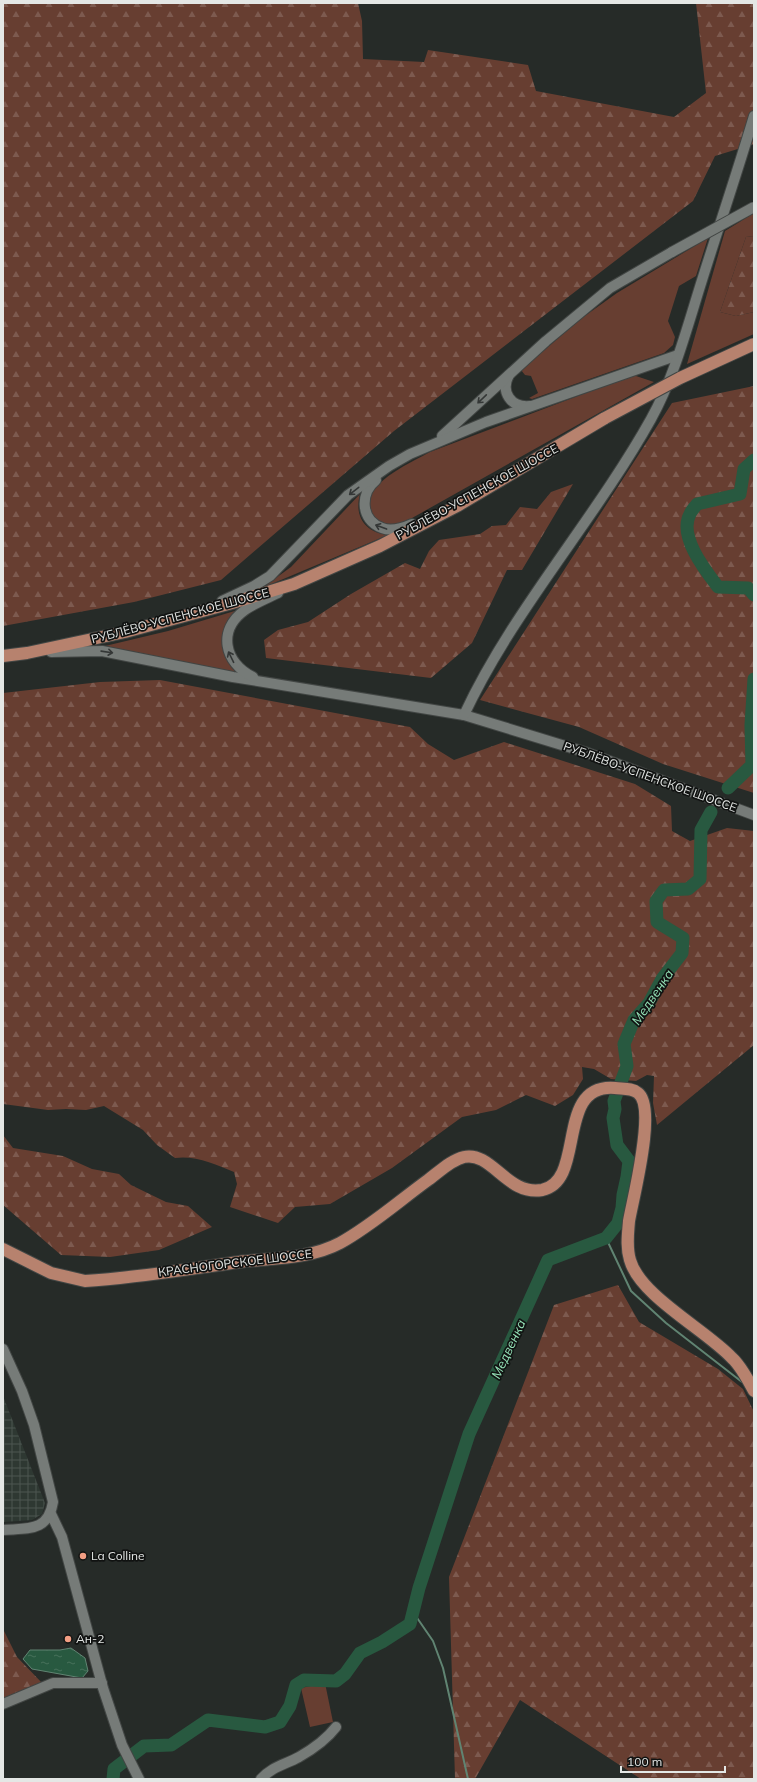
<svg xmlns="http://www.w3.org/2000/svg" width="757" height="1782" font-family="Mulish,sans-serif">
<style>
.industrial{fill:url(#industrial-grid)}
.green{fill:#673e31}
.forest{fill:url(#forest-firs)}
.water{fill:url(#water-ripples);stroke:#608472}
.lines{fill:none;stroke-linecap:round;stroke-linejoin:round}
.stream{stroke:#608472;stroke-width:2}
.river{stroke:#285940;stroke-width:13}
.minor-casing{stroke:#424644;stroke-width:12}
.major-casing{stroke:#424644;stroke-width:14}
.minor{stroke:#767b78;stroke-width:10}
.major{stroke:#b7826e;stroke-width:12}
.minor-bridge-casing{stroke:#424644;stroke-width:12;stroke-linecap:butt}
.major-bridge-casing{stroke:#424644;stroke-width:14;stroke-linecap:butt}
.minor-bridge{stroke:#767b78;stroke-width:10}
.major-bridge{stroke:#b7826e;stroke-width:12}
.oneway{stroke:#343736}
.poi-dot{fill:#f39f84;stroke:#111312;stroke-width:1.5}
.labels{text-anchor:middle;stroke-width:3.5;stroke-linejoin:round;paint-order:stroke}
.street-label{font-size:12px;fill:#e4e7e5;stroke:#111312}
.poi-label{font-size:12px;fill:#e4e7e5;stroke:#111312;text-anchor:start}
.water-label{font-size:13px;font-style:italic;fill:#95e3b8;stroke:#111312}
</style>
<defs>
<pattern id="industrial-grid" width="8" height="8" patternUnits="userSpaceOnUse"><rect width="8" height="8" fill="#2e3832"/><path d="M0 4h8M4 0v8" fill="none" stroke="#4c5550"/></pattern>
<pattern id="forest-firs" width="22" height="20" patternUnits="userSpaceOnUse"><rect width="22" height="20" fill="#673e31"/><path d="M5 1l3.5 6h-7zM16 11l3.5 6h-7z" fill="#7d5a4f"/></pattern>
<pattern id="water-ripples" width="26" height="14" patternUnits="userSpaceOnUse"><rect width="26" height="14" fill="#285940"/><path d="M2 4q2-2 4 0t4 0M15 11q2-2 4 0t4 0" fill="none" stroke="#47715b"/></pattern>
</defs>
<rect width="100%" height="100%" fill="#262b28"/>
<path class="industrial" d="M3,1396L45,1503L42,1514L32,1520L3,1522Z"/>
<g class="green">
<path d="M754,213V236L746,237L720,312L736,316L754,312V334L687,364L725,231Z"/>
<path d="M708,238L696,276L679,286L668,321L675,337L673,345L664,353L532,399L529,398L538,393L531,376L525,375L521,370L582,318L617,293Z"/>
<path d="M633,375L654,382L405,522C395,525 384,527 376,519C348,490 410,463 430,452Z"/>
<path d="M360,494C354,517 365,532 388,535L262,588L291,567Z"/>
<path d="M238,610C218,630 218,651 236,672L105,646L168,631Z"/>
<path d="M325,1683L333,1722L310,1727L301,1688Z"/>
</g>
<g class="forest">
<path d="M3,3H358L362,21L363,59L424,62L428,50L528,65L536,91L674,117L706,93L696,3H754V144L715,156L693,201L394,431L221,580L134,602L3,626Z"/>
<path d="M754,236V312L736,316L720,312L746,237Z"/>
<path d="M754,386V793L663,764L579,727L480,700L672,403Z"/>
<path d="M573,484L522,570H507L472,643L431,678L266,658L264,640L278,630L308,622L351,594L405,563L420,569L429,551L439,540L480,534L492,526L506,525L520,507L537,509L551,492Z"/>
<path d="M160,680L410,727L428,744L454,760L504,742L635,784L671,806L672,831L690,841L727,828L754,831V1045L657,1125L653,1103L654,1076L647,1075L636,1081L611,1079L594,1069L582,1067L583,1079L573,1095L555,1106L526,1095L496,1110L462,1117L392,1168L330,1204L295,1207L278,1223L230,1207L237,1184L234,1172C216,1164 194,1155 175,1158L157,1145L143,1130L104,1106L86,1110L66,1109L48,1110L3,1104V693L100,682Z"/>
<path d="M3,1135L13,1148L63,1156L92,1169L119,1174L131,1185L166,1202L188,1206L212,1227L159,1250L110,1257L61,1255L3,1205Z"/>
<path d="M618,1285L639,1322L718,1369L743,1389L754,1412V1779H641L520,1700L475,1779H455L449,1577L554,1305Z"/>
<path d="M3,1629L17,1657L43,1684L3,1699Z"/>
</g>
<path class="water" d="M71,1648L85,1658L88,1671L82,1678L32,1669L23,1659L30,1650H60Z"/>
<g class="lines">
<g class="stream">
<path d="M606,1238L631,1291L666,1323L742,1382"/>
<path d="M413,1612L433,1641L443,1668L468,1779"/>
</g>
<g class="river">
<path d="M754,460L744,469L740,494L697,504C695,507 691,511 690,514C678,536 705,570 718,587L748,588L754,595"/>
<path d="M728,788L752,765L751,725L754,679"/>
<path d="M113,1779L114,1769L144,1746L171,1745L208,1720L265,1727L280,1722L290,1706L296,1685L304,1680L336,1681L345,1674L360,1653L382,1642L410,1624L419,1588L469,1434L548,1260L606,1238L618,1223L622,1208L623,1195L627,1177L629,1161L617,1145L613,1118L615,1109L614,1101L627,1066L624,1044L634,1020L649,1003L662,979L682,953L683,938L657,922L656,901L664,890L688,889L700,879L701,830L711,812"/>
</g>
<defs>
<g id="minor">
<path d="M509,375C500,392 511,408 530,406"/>
<path d="M442,436L546,341L610,288L672,252"/>
<path d="M376,480C360,493 360,520 382,528C392,532 403,528 412,524"/>
<path d="M222,601L254,586L270,576L348,495L389,466L410,454L486,422L678,355"/>
<path d="M51,652L102,651L233,677L464,715L588,753L754,815"/>
<path d="M253,677C224,663 217,630 245,610C255,603 268,598 278,593"/>
<path d="M464,715C513,610 594,521 651,419C675,376 688,324 703,277C720,223 738,170 754,116"/>
<path d="M3,1349L22,1391L34,1425L53,1502C48,1532 28,1528 3,1530"/>
<path d="M51,1514L62,1537L103,1688L122,1745L139,1779"/>
<path d="M3,1704L53,1683H102"/>
<path d="M261,1779C273,1766 284,1765 299,1757C313,1749 326,1740 336,1727"/>
</g>
<g id="major">
<path d="M3,656L27,653L125,632L232,603L294,584L380,546L457,506L605,418"/>
<path d="M3,1249L51,1273L85,1281C137,1278 188,1269 239,1262C273,1258 310,1259 340,1243C371,1226 399,1201 428,1180C439,1172 451,1160 464,1157C492,1151 507,1196 542,1190C587,1181 554,1083 615,1088C623,1089 632,1088 638,1093C657,1107 633,1198 629,1221C628,1234 626,1247 630,1260C640,1296 706,1330 732,1358C741,1366 748,1380 754,1391"/>
</g>
</defs>
<use href="#minor" class="minor-casing"/>
<use href="#major" class="major-casing"/>
<use href="#minor" class="minor"/>
<use href="#major" class="major"/>
<defs>
<path id="minor-bridge" d="M672,252L754,207"/>
<path id="major-bridge" d="M605,418L680,378L754,344"/>
</defs>
<use href="#minor-bridge" class="minor-bridge-casing"/>
<use href="#major-bridge" class="major-bridge-casing"/>
<use href="#minor-bridge" class="minor-bridge"/>
<use href="#major-bridge" class="major-bridge"/>
</g>
<defs><path id="oneway-shaft" d="M-6 0H5M1.5-3L5.5 0L1.5 3" fill="none" stroke-width="1.6" stroke-linecap="round" stroke-linejoin="round"/></defs>
<g class="oneway">
<use href="#oneway-shaft" transform="translate(482 399) rotate(136)"/>
<use href="#oneway-shaft" transform="translate(354 491) rotate(142)"/>
<use href="#oneway-shaft" transform="translate(381 527) rotate(-160)"/>
<use href="#oneway-shaft" transform="translate(107 652) rotate(8)"/>
<use href="#oneway-shaft" transform="translate(231 657) rotate(-116)"/>
</g>
<g class="poi-dot">
<circle cx="83" cy="1556" r="4"/>
<circle cx="68" cy="1639" r="4"/>
</g>
<g class="labels">
<g class="street-label">
<text transform="translate(477 492) rotate(-29)" y="4">РУБЛЁВО-УСПЕНСКОЕ ШОССЕ</text>
<text transform="translate(180 616) rotate(-15)" y="4">РУБЛЁВО-УСПЕНСКОЕ ШОССЕ</text>
<text transform="translate(650 777) rotate(20)" y="4">РУБЛЁВО-УСПЕНСКОЕ ШОССЕ</text>
<text transform="translate(235 1263) rotate(-7)" y="4">КРАСНОГОРСКОЕ ШОССЕ</text>
</g>
<g class="poi-label">
<text x="91" y="1560">La Colline</text>
<text x="76" y="1643">Ан-2</text>
</g>
<g class="water-label">
<text transform="translate(652 997) rotate(-56)" y="5">Медвенка</text>
<text transform="translate(508 1349) rotate(-65)" y="5">Медвенка</text>
</g>
</g>
<rect width="757" height="1782" fill="none" stroke="#e4e7e5" stroke-width="8"/>
<path d="M621 1766v6h104v-6" fill="none" stroke="#e4e7e5" stroke-width="2"/>
<text x="627" y="1766" font-size="12" fill="#e4e7e5" stroke="#111312" stroke-width="3" paint-order="stroke">100 m</text>
</svg>
